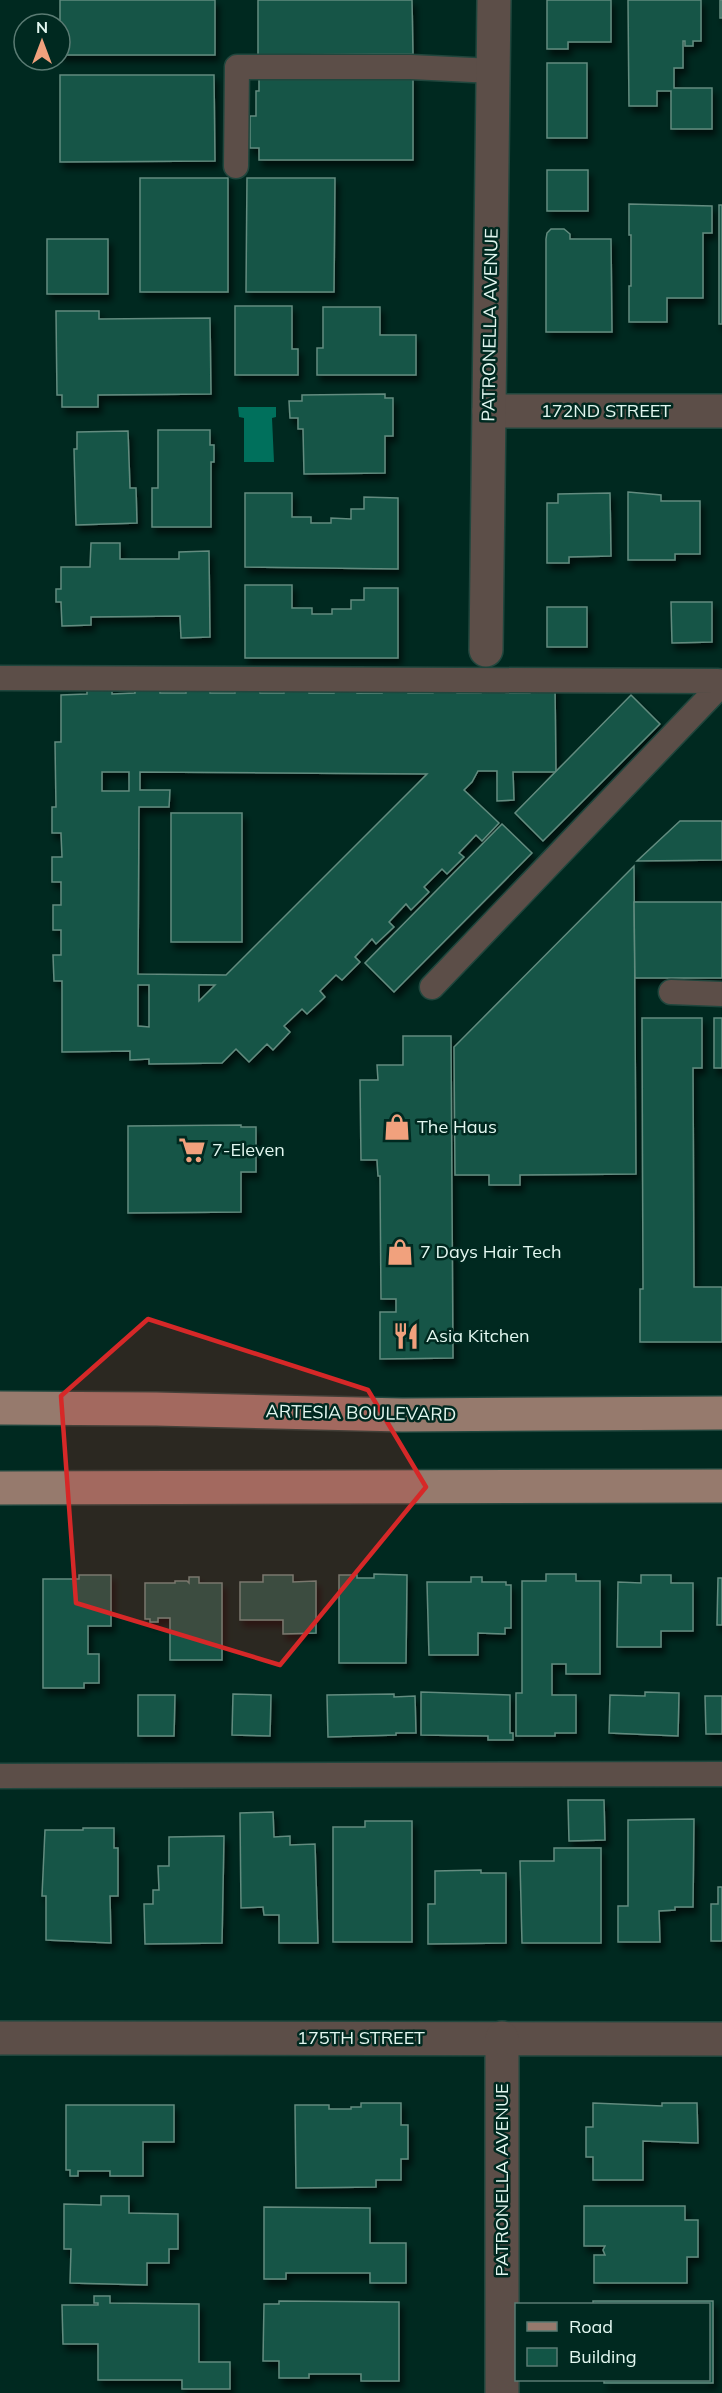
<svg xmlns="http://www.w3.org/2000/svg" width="722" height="2393" font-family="Mulish,sans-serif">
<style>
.water{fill:#00705c}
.building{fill:#125546;stroke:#638b7f;stroke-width:1.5;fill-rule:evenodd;filter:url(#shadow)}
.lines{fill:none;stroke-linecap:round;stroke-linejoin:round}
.lane-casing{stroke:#20463d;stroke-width:27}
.street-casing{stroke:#20463d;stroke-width:36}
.primary-casing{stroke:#20463d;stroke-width:36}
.lane{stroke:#5c4e48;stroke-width:24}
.street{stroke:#5c4e48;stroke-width:33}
.primary{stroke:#967a6d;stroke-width:33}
.marked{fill:#d62828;fill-opacity:0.2;stroke:#d62828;stroke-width:4.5;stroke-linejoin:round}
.labels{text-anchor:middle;stroke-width:5;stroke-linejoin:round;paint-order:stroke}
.street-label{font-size:18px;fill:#e2f7f0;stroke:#002920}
.poi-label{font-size:18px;fill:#e2f7f0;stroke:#002920;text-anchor:start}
</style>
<defs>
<filter id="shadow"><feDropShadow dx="3.5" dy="6" stdDeviation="3" flood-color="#0009"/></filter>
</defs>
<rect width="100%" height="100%" fill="#002920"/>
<path class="water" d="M238,407H276V417L272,418L274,462H244V418L239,417Z"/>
<g class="building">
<rect x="60" y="0" width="155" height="55"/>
<path d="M258,0H412L413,54L258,55Z"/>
<path d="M547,0H611V42H568V49H547Z"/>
<path d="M628,0H701V41H693V46H685V41H683V68H674V88H712V129H671V91H657V106H629Z"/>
<rect x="720" y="0" width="2" height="18"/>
<rect x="547" y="63" width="40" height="75"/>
<path d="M60,75H214L215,161L60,162Z"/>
<path d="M259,75H413V160H259V148H250V116H256V91H259Z"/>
<rect x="547" y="170" width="41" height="41"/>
<rect x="140" y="178" width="88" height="114"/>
<path d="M247,178H335L334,292H246Z"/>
<path d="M629,204L712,206V233H703V298H667V322H629V286H631V235H629Z"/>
<rect x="719" y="205" width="3" height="119"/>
<path d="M551,229H564L570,234V239H611L612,332H546V239L547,233Z"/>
<rect x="47" y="239" width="61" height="55"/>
<path d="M235,306H292V349H298V375H235Z"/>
<path d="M323,307H380V335H416V375H317V348H323Z"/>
<path d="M56,311H99V319L210,318L211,394L98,395V407H62V395H57Z"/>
<path d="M385,394V398H393V436H385V473L304,474L303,429H298V418H290L289,401H302V395Z"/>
<path d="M158,430H210V445H214V462H211V527H152V488H158Z"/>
<path d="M128,431L130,488H136L137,523L76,525L74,449H77V432Z"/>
<path d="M628,492L661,495V501H700V554H675V560H628Z"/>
<path d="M245,493H292V517H311V523H331V518L351,519V509H364V497L398,498V569L245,567Z"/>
<path d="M610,493L611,556L569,557V563H547V503H558V494Z"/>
<path d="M91,543H120V559H179V552L209,551L210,637L181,638L180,616L91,617V625L62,626L61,602H56V589H61V567H90Z"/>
<path d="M245,585H292V608H312V614H332V609H351V600H364V588H398V658H245Z"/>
<path d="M671,602H712V642L672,643Z"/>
<rect x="547" y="607" width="40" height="40"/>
<path d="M112,685V694L135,693V687H160V693H186V687L210,686V693H235V686H259L260,693H284V685H309V693H334V686H357V693H382L381,686H408V693H433V686H457V693H481V686L505,685L506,693H530V687L555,686L556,772H513L514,800L497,801V771H478L472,782L464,790L499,823L482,841L476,835L459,853L464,857L447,874L442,869L424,887L429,892L411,910L406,904L389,922L394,927L376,944L372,939L355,957L360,962L342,980L336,975L320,991L325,997L307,1014L302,1009L284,1026L290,1032L273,1050L267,1044L249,1062L236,1049L222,1063L149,1064V1059L130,1060V1051L62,1052V981H54L53,955H61V930H53V905H61V882H52V857H62L61,833H52V807H56L55,742H61V695L87,694V686ZM102,772H129V791H102ZM140,772L427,774L226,975L138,974L139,807H169L170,790H140ZM138,985H149V1027L138,1026ZM199,985H215L199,1001Z"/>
<path d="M631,695L660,724L543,841L515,813Z"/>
<rect x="171" y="813" width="71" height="129"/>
<path d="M680,821H722V860L637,861Z"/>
<path d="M502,824L532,853L394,992L365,963Z"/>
<path d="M634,866L636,1174L520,1175V1185H489V1175H455L454,1047Z"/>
<path d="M634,902H722V978H635Z"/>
<path d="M642,1018H702V1068H693L694,1287H722V1342H640V1289H643Z"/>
<rect x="714" y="1018" width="8" height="50"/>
<path d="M403,1036H451L453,1358L380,1359V1312H396V1299H381L380,1176H378L377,1160H361L360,1080H378L377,1065H403Z"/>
<path d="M241,1125V1127H256V1172H241V1212L128,1213V1126Z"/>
<path d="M374,1574L407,1575L406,1663H339V1575H357V1578H374Z"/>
<path d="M546,1574H576V1581H600V1674H566V1664H552V1695H576V1733H555V1736H516V1693H522V1581H546Z"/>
<path d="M79,1575H111V1626H88V1654H99V1683H84V1688H43V1579H79Z"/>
<path d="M263,1575H293V1582L316,1581V1633L283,1634V1620H240V1582H263Z"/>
<path d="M641,1575H671V1583H693V1631H661V1647H617L618,1582L641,1583Z"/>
<path d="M189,1577H199V1583H222V1660H170V1618H158V1622H150V1619H145V1583H175V1581H187L189,1583Z"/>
<path d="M471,1577H482V1582H506V1585H511V1628H505V1634L478,1633V1655H429L427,1582H471Z"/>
<path d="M718,1578H722V1625H717Z"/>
<path d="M421,1692L510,1695V1733H513V1740H488V1736L421,1735Z"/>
<path d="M645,1692L679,1693L678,1736L609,1733L610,1695L645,1696Z"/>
<path d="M233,1694L271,1695L270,1736L232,1735Z"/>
<path d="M394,1694V1697L415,1696L416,1733H396V1735L328,1737L327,1695Z"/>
<path d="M138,1695H175L174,1736H138Z"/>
<path d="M705,1696H722V1734H706Z"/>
<path d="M568,1800H604L605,1840L569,1841Z"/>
<path d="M273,1812L274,1837L290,1836V1845L315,1844L318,1943H279V1915H264L263,1907L241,1908L240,1813Z"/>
<path d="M694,1819L693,1907H675V1910L659,1911L660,1942H618V1906H628V1820Z"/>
<path d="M365,1821H412V1942H333V1827H365Z"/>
<path d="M83,1828H114V1848H118V1896H110L111,1943L46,1940V1896H42L45,1830H83Z"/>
<path d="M224,1836L222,1943L145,1944L144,1904H153V1890H159L158,1866H169V1837Z"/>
<path d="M554,1848H601V1943H522L520,1861H554Z"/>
<path d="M481,1870V1873H506V1943L428,1944V1904H435V1871Z"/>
<path d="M718,1887H722V1941H711V1904H718Z"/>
<path d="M361,2103H401V2125H408V2159H401V2180H376V2187L296,2188L295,2105H329V2109H351V2107H361Z"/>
<path d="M593,2103L662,2106V2103H697L698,2143L643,2141V2180H593V2157H586V2127H593Z"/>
<path d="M66,2105H174V2142H143V2176H110V2171H78V2176H70V2170H66Z"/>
<path d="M101,2196H129V2213L178,2214V2249H169V2263H147V2285L70,2283L71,2249H64V2204L101,2205Z"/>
<path d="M584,2206H685V2220H698V2257H687V2283H594V2255H605L603,2250L605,2246H584Z"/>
<path d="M264,2207L370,2208V2243H406V2283H370V2273H286V2279H264Z"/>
<path d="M94,2296H110V2303L199,2304V2362H230V2389H182V2380H98V2344H63L62,2305H98V2303H94Z"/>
<path d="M279,2301L399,2302V2381H361V2374H309V2378H279V2361H263L264,2304H279Z"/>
<path d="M593,2301H713V2383H604V2380H708V2304H593Z"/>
</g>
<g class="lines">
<defs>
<g id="lane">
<path d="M236,166L237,67H411L493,71"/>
<path d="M0,678L718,681L720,686L432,987"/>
<path d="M671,992L722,994"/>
<path d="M0,1776L722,1774"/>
</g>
<g id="street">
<path d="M489,411H722"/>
<path d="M486,650L494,0"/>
<path d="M0,2038L722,2039"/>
<path d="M502,2393V2038"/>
</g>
<g id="primary">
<path d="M0,1408L156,1409L402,1415L722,1413"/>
<path d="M0,1488L722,1486"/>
</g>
</defs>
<use href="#lane" class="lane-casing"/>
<use href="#street" class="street-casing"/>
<use href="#primary" class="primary-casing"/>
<use href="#lane" class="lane"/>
<use href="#street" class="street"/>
<use href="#primary" class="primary"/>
</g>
<path class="marked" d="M148,1319L368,1390L426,1487L280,1665L76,1603L61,1396Z"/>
<defs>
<symbol id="shop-bare" viewBox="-9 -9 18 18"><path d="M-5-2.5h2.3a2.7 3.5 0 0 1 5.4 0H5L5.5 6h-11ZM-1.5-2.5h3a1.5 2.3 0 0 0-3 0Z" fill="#f1a17d" stroke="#002920" stroke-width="2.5" paint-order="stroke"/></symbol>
<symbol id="supermarket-bare" viewBox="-9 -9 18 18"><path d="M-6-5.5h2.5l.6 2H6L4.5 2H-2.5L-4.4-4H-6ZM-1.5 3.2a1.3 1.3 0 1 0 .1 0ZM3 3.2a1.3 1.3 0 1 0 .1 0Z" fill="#f1a17d" stroke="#002920" stroke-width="2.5" paint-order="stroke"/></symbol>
<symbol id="restaurant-bare" viewBox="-9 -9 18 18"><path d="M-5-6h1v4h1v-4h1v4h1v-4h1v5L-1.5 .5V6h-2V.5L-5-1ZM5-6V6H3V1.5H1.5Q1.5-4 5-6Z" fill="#f1a17d" stroke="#002920" stroke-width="2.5" paint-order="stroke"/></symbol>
</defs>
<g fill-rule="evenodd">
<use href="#shop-bare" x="378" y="1108" width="38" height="38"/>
<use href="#supermarket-bare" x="173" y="1131" width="38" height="38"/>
<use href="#shop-bare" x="381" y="1233" width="38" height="38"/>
<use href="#restaurant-bare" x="387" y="1317" width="38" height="38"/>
</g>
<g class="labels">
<g class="street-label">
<text transform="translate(490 325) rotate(-89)" y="6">PATRONELLA AVENUE</text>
<text x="606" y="417">172ND STREET</text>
<text transform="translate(361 1413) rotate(1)" y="6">ARTESIA BOULEVARD</text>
<text x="361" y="2044">175TH STREET</text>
<text transform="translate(502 2180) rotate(-90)" y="6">PATRONELLA AVENUE</text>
</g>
<g class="poi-label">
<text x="417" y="1133">The Haus</text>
<text x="212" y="1156">7-Eleven</text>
<text x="420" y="1258">7 Days Hair Tech</text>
<text x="426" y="1342">Asia Kitchen</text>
</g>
</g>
<rect x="515" y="2303" width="195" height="78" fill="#002920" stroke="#5a7b73" stroke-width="1.5"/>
<rect x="527" y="2322" width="30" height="9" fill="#967a6d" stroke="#5a7b73" stroke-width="1.5"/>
<text x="569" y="2333" font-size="18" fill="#e2f7f0">Road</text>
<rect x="527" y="2348" width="30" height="18" fill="#125546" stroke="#5a7b73" stroke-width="1.5"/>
<text x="569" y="2363" font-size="18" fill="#e2f7f0">Building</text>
<g transform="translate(42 42)"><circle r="28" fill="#002920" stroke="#5a7b73" stroke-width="1.5"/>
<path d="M0-4.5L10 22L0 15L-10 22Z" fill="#f1a17d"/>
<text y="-9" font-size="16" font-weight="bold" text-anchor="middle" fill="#e2f7f0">N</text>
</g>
</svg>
